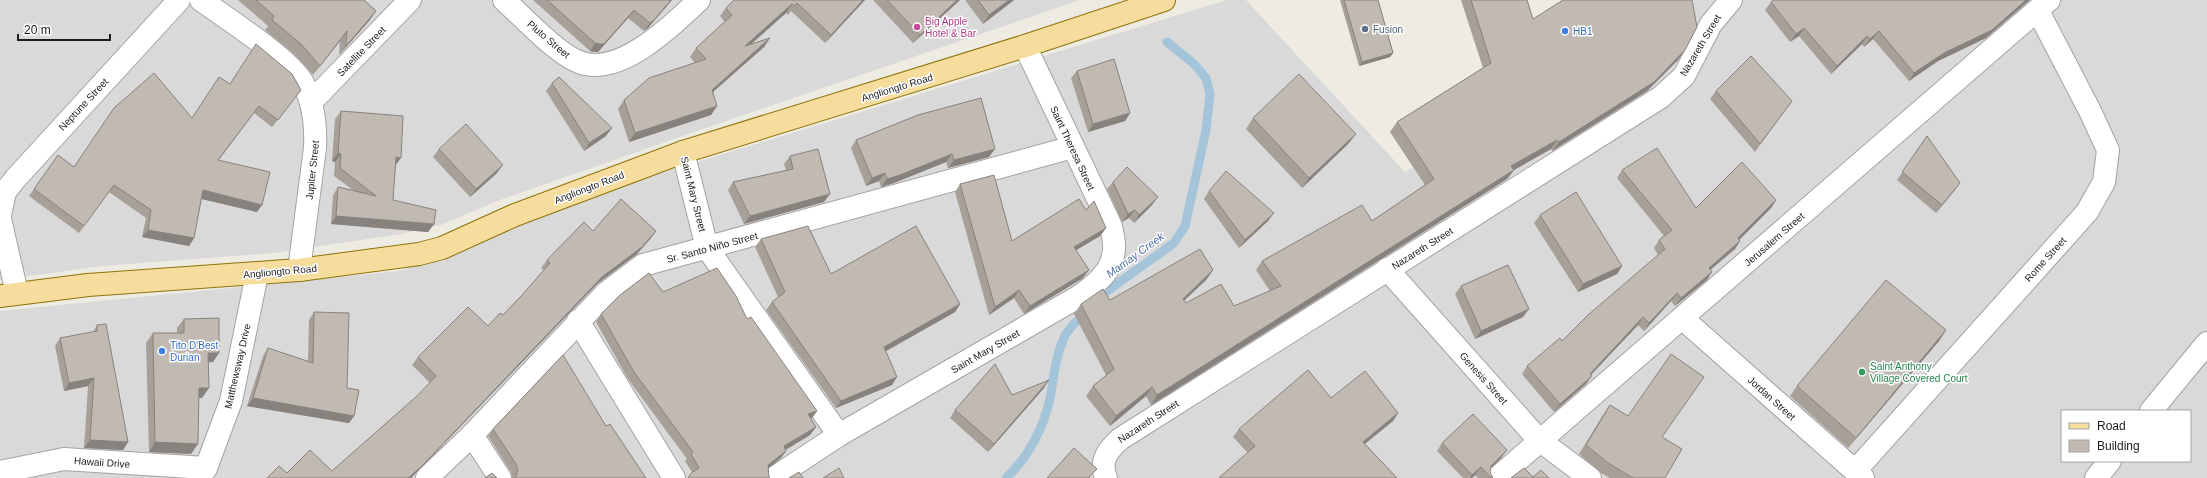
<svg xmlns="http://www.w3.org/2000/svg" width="2207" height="478" font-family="Helvetica,sans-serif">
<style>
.residential{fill:#dad9d9;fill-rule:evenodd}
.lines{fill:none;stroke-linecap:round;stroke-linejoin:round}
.stream{stroke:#a4c5d9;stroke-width:9}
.minor-casing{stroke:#a3a3a3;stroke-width:24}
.primary-casing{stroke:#8d7307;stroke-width:24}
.minor{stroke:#fff;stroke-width:22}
.primary{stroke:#f7dd9d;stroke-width:22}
.wall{fill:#a6a099}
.shaded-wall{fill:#87827d}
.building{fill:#c1bab2;stroke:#87827d}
.hotel-dot{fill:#d1479c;stroke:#fff;stroke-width:1.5}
.service-dot{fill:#5c6f8a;stroke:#fff;stroke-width:1.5}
.shop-dot{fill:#3f7fe0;stroke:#fff;stroke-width:1.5}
.leisure-dot{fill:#2e9e5b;stroke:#fff;stroke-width:1.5}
.labels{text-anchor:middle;stroke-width:3;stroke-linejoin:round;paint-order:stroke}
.hotel-label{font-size:10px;fill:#b23c85;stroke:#fff;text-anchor:start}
.service-label{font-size:10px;fill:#4e5e75;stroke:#fff;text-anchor:start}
.shop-label{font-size:10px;fill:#366cbe;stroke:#fff;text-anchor:start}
.street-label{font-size:10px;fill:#1c1c1c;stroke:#fff}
.leisure-label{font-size:10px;fill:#27864d;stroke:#fff;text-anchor:start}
.water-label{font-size:11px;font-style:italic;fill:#4d6da6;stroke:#fff}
</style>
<rect width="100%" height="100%" fill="#edebe2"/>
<g class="residential">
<path d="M0,0H1080L694,132L497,201L441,225L401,234L274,253L102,266L0,280Z"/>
<path d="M1227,0H1246L1405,172L1684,0H2207V478H0V311L400,271L550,207ZM2062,411H2190V461H2062Z"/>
</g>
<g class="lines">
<g class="stream">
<path d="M1096,299L1174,243L1185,226L1206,130L1210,94L1206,78L1193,63L1167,42"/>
<path d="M1006,478C1028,458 1044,427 1050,398C1054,378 1055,357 1064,338C1067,329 1079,320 1085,312"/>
</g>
<defs>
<g id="minor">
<path d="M201,0C226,18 290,59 303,83C314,103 316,125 315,148L299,270"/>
<path d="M504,0C523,17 556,53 579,62C619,78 673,25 699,0"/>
<path d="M311,102L410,0"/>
<path d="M683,152L707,248L839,435"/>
<path d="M0,215L5,192L16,178L179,0"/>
<path d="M0,219L17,293"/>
<path d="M1387,269L1539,440L1590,478"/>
<path d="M1682,318L1863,478"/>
<path d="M578,321L674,478"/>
<path d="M2151,411L2207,343"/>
<path d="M472,435L500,478"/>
<path d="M1855,471L2087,212L2104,182L2108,150L2090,111L2038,11"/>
<path d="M0,472L64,459L206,468"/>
<path d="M199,478L206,468L231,401L257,274"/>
<path d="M427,478L472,435L606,293L643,265L1073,147"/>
<path d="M774,478L839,435L1078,297C1107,277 1122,260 1110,224L1025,46"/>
<path d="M1106,478C1099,461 1108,450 1120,439L1661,97L1684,76L1711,24L1731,0"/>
<path d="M1497,478L2049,0"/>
<path d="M2096,478L2110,461"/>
</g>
<path id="primary" d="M0,296L88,285L299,270L419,254L442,248L515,215L683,152L1025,46L1164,0"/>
</defs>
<use href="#minor" class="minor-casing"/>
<use href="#primary" class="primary-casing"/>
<use href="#minor" class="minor"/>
<use href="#primary" class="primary"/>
</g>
<g class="wall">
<path d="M238,0H364L376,11L369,21L339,55L340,41L313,75L294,54L265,30L268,26Z"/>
<path d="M533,0H672L648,28L644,31L628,18L598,52H595L590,51Z"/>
<path d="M734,0H865L825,43L791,11L788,15L786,13L750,44L770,38L764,47L713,92L717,106L711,115L629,142L618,109L624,100L695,63L690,57L696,48L725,22L720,16L726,8Z"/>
<path d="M873,0H960L913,43Z"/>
<path d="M965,0H1014L983,24Z"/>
<path d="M1340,0H1378L1393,53L1390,57L1359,66Z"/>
<path d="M1461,0H1527L1533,19L1678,60L1647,91L1552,151L1551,149L1514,170L1507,179L1151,405L1146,396L1110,426L1086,396L1093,386L1106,375L1074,314L1081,304L1110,300L1213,270L1206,280L1184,301L1186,303L1234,306L1270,291L1256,270L1262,261L1372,221L1425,185L1390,132L1397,122L1483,68Z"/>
<path d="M1771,2L1986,38L1938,61L1909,81L1873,39L1864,47L1862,44L1831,74L1799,36L1790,42L1765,10Z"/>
<path d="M1077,71L1130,113L1125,121L1088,132L1071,78Z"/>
<path d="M552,83L606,136L584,151L546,91Z"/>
<path d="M230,84L301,90L272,127L254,113L219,160L262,205L257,212L201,199L194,238L189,246L142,237L146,218L109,192L79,233L29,196L58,155L74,167L192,118Z"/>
<path d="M1716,91L1792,101L1755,152L1710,99Z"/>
<path d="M341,111L396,164L393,200L434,224L428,232L331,224L333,195L338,187L353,190L334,176L335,162L332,161L335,119Z"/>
<path d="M1253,118L1356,134L1348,144L1302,188L1246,129Z"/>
<path d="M1927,136L1960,183L1954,191L1936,213L1897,180Z"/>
<path d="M856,140L989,157L948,168L946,162L894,183L881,187L879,181L866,186L851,148Z"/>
<path d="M439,149L497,173L470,197L433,157Z"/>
<path d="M790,156L824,202L744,224L728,190L733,182L786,170L784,164Z"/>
<path d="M1622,170L1696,208L1776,200L1771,208L1739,240L1740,241L1735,249L1710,270L1707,280L1675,306L1671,301L1644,331L1638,325L1591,375L1586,384L1554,412L1522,374L1527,366L1562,341L1658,255L1654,248L1659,240L1664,236L1617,178Z"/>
<path d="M1113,182L1152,205L1134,223L1129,218L1122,222L1107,189Z"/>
<path d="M960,184L1012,241L1086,210L1106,228L1100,236L1076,250L1083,278L1024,314L1014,298L989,315L955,192Z"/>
<path d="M1209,191L1268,221L1239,248L1204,199Z"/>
<path d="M1540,215L1622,266L1617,274L1578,292L1534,223Z"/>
<path d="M593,231L651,238L637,254L597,284L411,478H267L287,473L332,471L417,396L430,383L412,365L418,357L488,326L503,315L523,294L544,270L541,268L547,260Z"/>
<path d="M761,239L831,274L960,304L955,312L886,351L892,385L836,408L766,310L772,302L778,297L755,247Z"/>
<path d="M1461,286L1523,317L1475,339L1455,294Z"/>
<path d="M663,292L747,319L817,411L812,418L811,419L816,427L810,435L786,450V451L781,458L692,472L685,461L687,459L628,379L596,322L601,314Z"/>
<path d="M314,312L347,388L354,416L349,423L247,406L263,356L268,348L308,361L309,320Z"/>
<path d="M184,319L213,362H209L202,398H199L191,454L149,452L146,343L153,333H177V328Z"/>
<path d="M97,325L128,442L123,450L84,448L88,386L64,391L55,346L60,338L93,332Z"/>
<path d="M1946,330L1939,341L1848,448L1790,396L1797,386Z"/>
<path d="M1044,388L988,452L950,418L955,410L1012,395Z"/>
<path d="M1331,398L1398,413L1393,421L1365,444L1397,478H1219L1248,453L1233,437L1239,429Z"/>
<path d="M1610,405L1662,437L1665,478H1610L1601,473L1579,454L1603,415Z"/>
<path d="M606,426L646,478H512L511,472L488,436L493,429Z"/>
<path d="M1442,443L1501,458L1491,468L1490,472L1493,478H1478L1475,475L1472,478H1463L1437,451Z"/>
</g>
<g class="shaded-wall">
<path d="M671,0H672L648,28L644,31L650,23Z"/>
<path d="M863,0H865L825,43L831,35Z"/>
<path d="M957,0H960L913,43L920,35Z"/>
<path d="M1009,0H1014L983,24L989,15Z"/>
<path d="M2026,0H2030L1986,38L1938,61L1909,81L1914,73L1944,53Z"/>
<path d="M792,4L786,13L739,55L745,46Z"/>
<path d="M634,10L628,18L598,52H595L590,51L595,43Z"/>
<path d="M376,11L369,21L339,55L346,46Z"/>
<path d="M1804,28L1799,36L1790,42L1796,34Z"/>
<path d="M347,31L340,41L313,75L320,66Z"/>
<path d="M1879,31L1873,39L1864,47L1870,39Z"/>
<path d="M1867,36L1862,44L1831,74L1837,66Z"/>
<path d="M770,38L764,47L706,98L712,90Z"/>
<path d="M1685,50L1678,60L1647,91L1552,151L1559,142Z"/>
<path d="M1393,53L1390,57L1359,66L1362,62Z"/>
<path d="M717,106L711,115L629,142L635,133Z"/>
<path d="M1130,113L1125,121L1088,132L1093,124Z"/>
<path d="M612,128L606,136L584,151L589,143Z"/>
<path d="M1356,134L1348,144L1302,188L1309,178Z"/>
<path d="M1557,140L1551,149L1514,170L1507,179L1151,405L1157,395L1511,166Z"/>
<path d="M995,149L989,157L948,168L954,160Z"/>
<path d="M338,153L341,154L335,162L332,161Z"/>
<path d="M952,154L946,162L894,183L881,187L887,179Z"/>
<path d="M396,157L401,158L395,166Z"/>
<path d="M503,165L497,173L470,197L476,189Z"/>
<path d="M885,173L879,181L866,186L872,178Z"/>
<path d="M1960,183L1954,191L1936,213L1942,205Z"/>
<path d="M203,190L262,205L257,212L198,198Z"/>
<path d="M830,194L824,202L744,224L750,216Z"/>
<path d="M1158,197L1152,205L1134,223L1139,215Z"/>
<path d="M1776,200L1771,208L1733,246L1738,238Z"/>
<path d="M1135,210L1129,218L1122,222L1128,214Z"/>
<path d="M1274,213L1268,221L1239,248L1245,240Z"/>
<path d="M336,216L434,224L428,232L331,224Z"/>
<path d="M1106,228L1100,236L1068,255L1074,247Z"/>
<path d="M148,230L194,238L189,246L142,237Z"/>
<path d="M656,231L651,238L637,254L597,284L415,474L411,478H408L602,277Z"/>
<path d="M1740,241L1735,249L1703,276L1709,268Z"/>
<path d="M1622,266L1617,274L1578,292L1583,284Z"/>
<path d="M1089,270L1083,278L1024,314L1030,306Z"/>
<path d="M1213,270L1206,280L1176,308L1183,299Z"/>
<path d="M1712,272L1707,280L1675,306L1681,298Z"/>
<path d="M1019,290L1014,298L989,315L995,307Z"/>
<path d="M1677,293L1671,301L1644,331L1649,323Z"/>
<path d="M960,304L955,312L879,355L884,347Z"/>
<path d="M1529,309L1523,317L1475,339L1481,331Z"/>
<path d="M1643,317L1638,325L1584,382L1590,374Z"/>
<path d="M1946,330L1939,341L1848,448L1856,438Z"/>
<path d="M208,353H219L213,362L202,363Z"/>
<path d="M1592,376L1586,384L1554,412L1560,404Z"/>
<path d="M897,377L892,385L836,408L841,401Z"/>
<path d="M94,378L88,386L64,391L69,383Z"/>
<path d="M1049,380L1044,388L988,452L994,444Z"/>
<path d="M1152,387L1146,396L1110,426L1116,416Z"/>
<path d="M199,388H209L202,398H192Z"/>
<path d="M253,398L354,416L349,423L247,406Z"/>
<path d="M817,411L812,418L803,422L808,414Z"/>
<path d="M1398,413L1393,421L1357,450L1363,442Z"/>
<path d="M816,427L810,435L778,454L784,446Z"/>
<path d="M90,440L128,442L123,450L84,448Z"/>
<path d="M155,442L198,444L191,454L149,452Z"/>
<path d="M1507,450L1501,458L1485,474L1491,466Z"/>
<path d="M786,451L781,458L763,473L768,465Z"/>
<path d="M1481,467L1475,475L1472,478H1470L1472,475Z"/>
</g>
<g class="building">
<path d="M256,0H364L376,11L346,46L347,31L320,66L301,44L272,20L274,16Z"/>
<path d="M547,0H671L654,20L650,23L634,10L604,44H600L595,43Z"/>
<path d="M734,0H863L831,35L797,3L794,6L792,4L745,46L770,38L712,90L717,106L635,133L624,100L649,78L706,59L696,48L732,15L726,8Z"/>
<path d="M887,0H957L920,35Z"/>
<path d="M978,0H1009L989,15Z"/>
<path d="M1344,0H1378L1393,53L1362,62Z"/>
<path d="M1471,0H1527L1533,19L1563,0H1692L1697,27L1685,50L1654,82L1559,142L1557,140L1511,166L1514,170L1157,395L1152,387L1116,416L1093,386L1114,369L1081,304L1103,289L1110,300L1200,249L1213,270L1183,299L1186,303L1221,284L1234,306L1281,286L1262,261L1362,205L1372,221L1434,179L1397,122L1491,63Z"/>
<path d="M1774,0H2026L1992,30L1944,53L1914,73L1879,31L1870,39L1867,36L1837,66L1804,28L1796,34L1771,2Z"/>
<path d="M256,44L292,74L301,90L278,120L259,106L218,160L270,172L262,205L203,190L194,238L148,230L151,210L114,185L84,226L34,189L58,155L74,167L114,108L154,73L192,118L219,77L230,84Z"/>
<path d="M1751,56L1792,101L1760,144L1716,91Z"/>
<path d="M1114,59L1130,113L1093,124L1077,71Z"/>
<path d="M1299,74L1356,134L1309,178L1253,118Z"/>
<path d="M559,77L612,128L589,143L552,83Z"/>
<path d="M981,98L995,149L954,160L952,154L900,175L887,179L885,173L872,178L856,140L918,115Z"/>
<path d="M341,111L403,116L401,158L396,157L393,200L436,210L434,224L336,216L338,187L376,196L340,168L341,154L338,153Z"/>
<path d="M466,124L503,165L476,189L439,149Z"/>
<path d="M1927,136L1960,183L1942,205L1902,172Z"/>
<path d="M1657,148L1696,208L1742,162L1776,200L1738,238L1740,241L1709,268L1712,272L1681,298L1677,293L1649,323L1643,317L1590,374L1592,376L1560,404L1527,366L1560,338L1562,341L1588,315L1665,249L1659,240L1672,230L1622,170Z"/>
<path d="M818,149L830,194L750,216L733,182L793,169L790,156Z"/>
<path d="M1127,167L1158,197L1139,215L1135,210L1128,214L1113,182Z"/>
<path d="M1226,171L1274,213L1245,240L1209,191Z"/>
<path d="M994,175L1012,241L1079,199L1086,210L1094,201L1106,228L1074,247L1089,270L1030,306L1019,290L995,307L960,184Z"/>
<path d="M1576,192L1622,266L1583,284L1540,215Z"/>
<path d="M621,199L656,231L642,247L602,277L421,467L408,478H267L279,466L287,473L310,450L332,471L417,396L436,376L418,357L468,307L488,326L500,313L503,315L523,294L550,263L547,260L584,222L593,231Z"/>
<path d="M808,226L831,274L916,226L960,304L884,347L897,377L841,401L772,302L785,292L761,239Z"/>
<path d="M1508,265L1529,309L1481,331L1461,286Z"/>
<path d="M717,268L736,296L747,319L751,317L817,411L808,414L816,427L784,446L786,451L768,465L769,477L770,478H688L691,473L699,468L691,454L693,452L634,372L601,314L620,295L649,273L663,292Z"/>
<path d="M1886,280L1946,330L1856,438L1797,386Z"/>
<path d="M314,312L349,313L347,388L359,390L354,416L253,398L268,348L313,363Z"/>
<path d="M219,318V353H208L209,388H199L198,444L155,442L153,333H184V319Z"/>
<path d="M106,324L128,442L90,440L94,378L69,383L60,338L97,331V325Z"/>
<path d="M1671,354L1704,377L1662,437L1682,449L1665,478H1633L1608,463L1586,445L1610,405L1628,416Z"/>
<path d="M563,355L606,426L610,424L646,478H515L516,476L518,470L516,464L493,429Z"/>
<path d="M995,364L1012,395L1049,380L994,444L955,410Z"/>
<path d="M1308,370L1331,398L1365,371L1398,413L1363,442L1397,478H1220V477L1255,446L1239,429Z"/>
<path d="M1473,414L1507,450L1491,466L1490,472L1493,478H1491L1481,467L1472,475L1442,443Z"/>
<path d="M1074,448L1097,469L1089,477L1090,478H1047Z"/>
<path d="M839,468L844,478H823Z"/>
<path d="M1524,468L1533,477L1541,470L1549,478H1511Z"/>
<path d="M799,472L803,478H789Z"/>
<path d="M492,473L497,478H485Z"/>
</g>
<circle class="hotel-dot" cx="917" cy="27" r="4"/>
<circle class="service-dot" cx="1365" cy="29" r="4"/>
<g class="shop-dot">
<circle cx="1565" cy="31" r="4"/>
<circle cx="162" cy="351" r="4"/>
</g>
<circle class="leisure-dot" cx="1862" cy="372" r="4"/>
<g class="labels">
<g class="hotel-label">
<text x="925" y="25">Big Apple<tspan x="925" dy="12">Hotel &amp; Bar</tspan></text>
</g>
<g class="service-label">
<text x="1373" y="33">Fusion</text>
</g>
<g class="shop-label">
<text x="1573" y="35">HB1</text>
<text x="170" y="349">Tito D'Best<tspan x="170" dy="12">Durian</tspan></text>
</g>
<g class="street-label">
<text transform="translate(549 39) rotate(40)" y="4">Pluto Street</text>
<text transform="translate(1700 45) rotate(-59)" y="4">Nazareth Street</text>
<text transform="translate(361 51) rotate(-46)" y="4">Satellite Street</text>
<text transform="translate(897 87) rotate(-17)" y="4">Angliongto Road</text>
<text transform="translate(83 104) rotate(-47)" y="4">Neptune Street</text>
<text transform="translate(1073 148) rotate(65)" y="4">Saint Theresa Street</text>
<text transform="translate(312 170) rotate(-84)" y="4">Jupiter Street</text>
<text transform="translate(589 187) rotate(-21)" y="4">Angliongto Road</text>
<text transform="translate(694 194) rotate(76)" y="4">Saint Mary Street</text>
<text transform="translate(1774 239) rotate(-41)" y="4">Jerusalem Street</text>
<text transform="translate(712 247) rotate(-15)" y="4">Sr. Santo Niño Street</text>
<text transform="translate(1422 248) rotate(-32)" y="4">Nazareth Street</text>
<text transform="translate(2045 259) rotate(-48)" y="4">Rome Street</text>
<text transform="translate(280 271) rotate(-5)" y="4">Angliongto Road</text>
<text transform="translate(985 351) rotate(-30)" y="4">Saint Mary Street</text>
<text transform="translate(237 366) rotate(-77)" y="4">Matthewsway Drive</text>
<text transform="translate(1484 378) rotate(48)" y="4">Genesis Street</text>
<text transform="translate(1772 398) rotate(42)" y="4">Jordan Street</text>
<text transform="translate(1148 421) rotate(-33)" y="4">Nazareth Street</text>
<text transform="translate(102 462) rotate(4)" y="4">Hawaii Drive</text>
</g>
<g class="leisure-label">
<text x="1870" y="370">Saint Anthony<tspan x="1870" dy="12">Village Covered Court</tspan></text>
</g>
<g class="water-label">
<text transform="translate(1135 255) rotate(-36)" y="4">Mamay Creek</text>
</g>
</g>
<rect x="2061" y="410" width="130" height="52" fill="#ffffff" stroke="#a4a4a4"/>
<rect x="2069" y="423" width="20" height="6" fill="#f7dd9d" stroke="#a4a4a4"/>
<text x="2097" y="430" font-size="12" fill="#1c1c1c">Road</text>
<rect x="2069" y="440" width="20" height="12" fill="#c1bab2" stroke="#a4a4a4"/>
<text x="2097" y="450" font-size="12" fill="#1c1c1c">Building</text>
<path d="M18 34v6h92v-6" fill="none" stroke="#1c1c1c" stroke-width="2"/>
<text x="24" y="34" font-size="12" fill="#1c1c1c" stroke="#ffffff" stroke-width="3" paint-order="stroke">20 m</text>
</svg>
